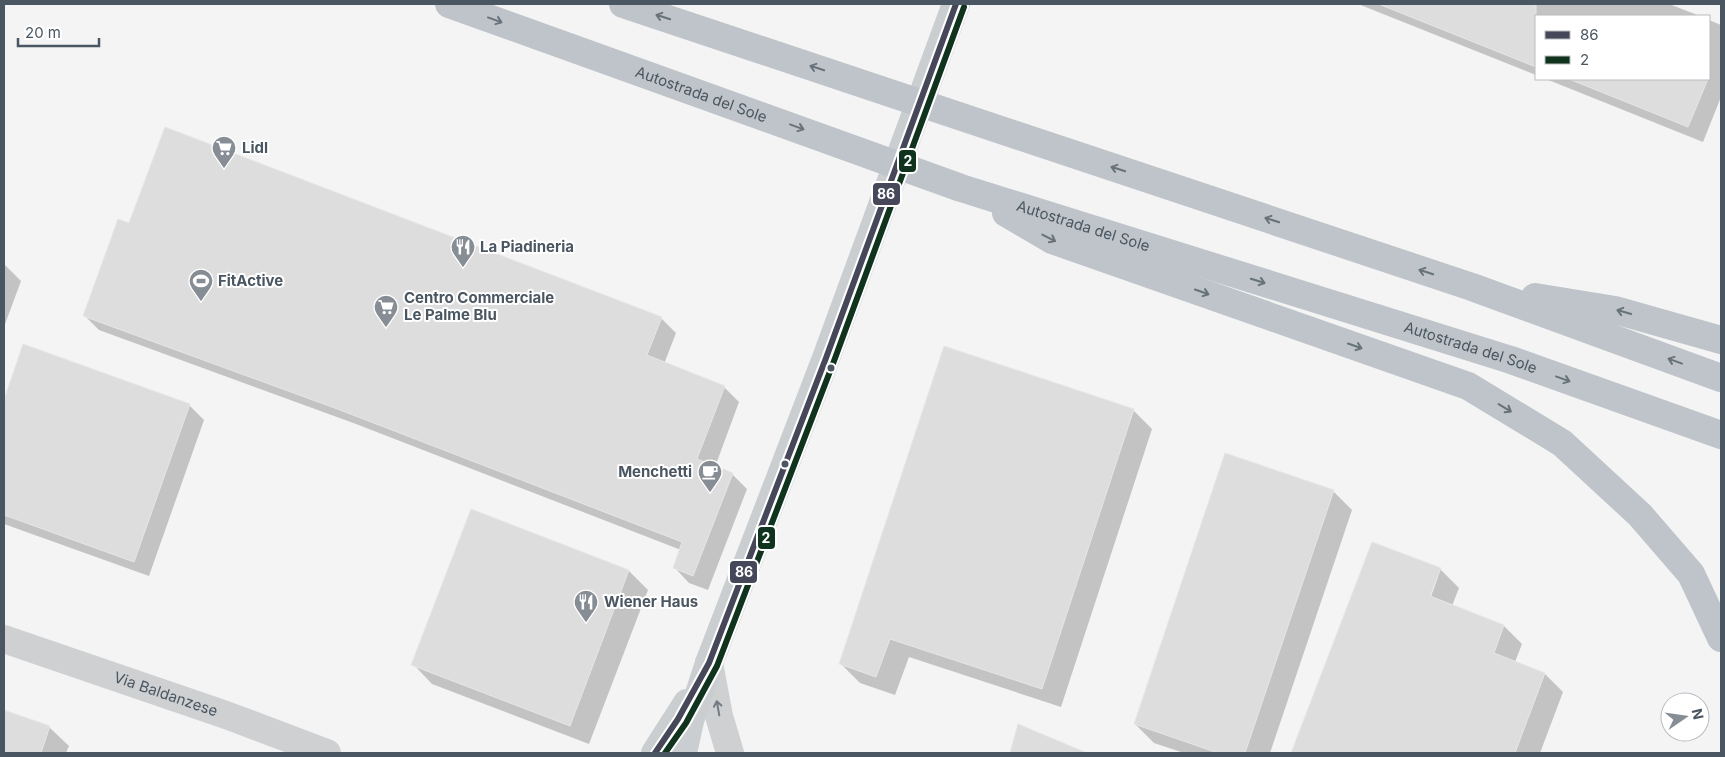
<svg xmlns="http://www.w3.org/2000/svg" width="1725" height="757" font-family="Inter,sans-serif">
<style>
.shadow{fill:#0003;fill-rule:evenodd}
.building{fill:#ddddde;stroke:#e5e6e7}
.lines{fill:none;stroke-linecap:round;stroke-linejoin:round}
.minor{stroke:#ced0d2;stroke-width:28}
.major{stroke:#caced1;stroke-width:28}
.highway{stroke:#bec4c9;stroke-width:28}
.bus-1-casing{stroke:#fff;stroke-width:10}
.bus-2-casing{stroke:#fff;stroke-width:10}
.bus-1{stroke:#47475a;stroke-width:6}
.bus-2{stroke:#10331d;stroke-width:6}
.oneway{stroke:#67727b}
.oneway2{stroke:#727b83}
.bus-dot{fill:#4a5661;stroke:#fff;stroke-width:2}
.labels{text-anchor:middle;stroke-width:4;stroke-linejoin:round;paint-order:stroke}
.street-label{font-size:15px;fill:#4a5661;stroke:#fff}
.poi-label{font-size:15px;font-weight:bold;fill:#4a5661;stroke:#fff;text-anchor:start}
.line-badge{stroke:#fff;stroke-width:2}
.badge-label{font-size:14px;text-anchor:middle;font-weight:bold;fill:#fff}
</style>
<rect width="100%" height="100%" fill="#f4f4f4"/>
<g class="shadow">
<path d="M1358,4H1669L1700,16H1536V75Z"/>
<path d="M1709,20L1721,25V97L1703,142L1546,79H1709Z"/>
<path d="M130,224L661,318L676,333L664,364L724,387L739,402L715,467L732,474L747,489L708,590L689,583L674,567L681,550L356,424L99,330L84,315Z"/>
<path d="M4,264L21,281L4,327Z"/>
<path d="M24,346L189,405L204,420L149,576L4,524V403Z"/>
<path d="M1133,410L1152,429L1061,707L909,657L895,695L860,683L841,664Z"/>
<path d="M1333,491L1352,510L1270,753H1184L1154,743L1135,724Z"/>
<path d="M471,511L629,571L648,590L589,744L432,684L413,664Z"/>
<path d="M1372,543L1440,569L1459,588L1452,606L1504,626L1522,644L1515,662L1545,674L1563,692L1540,753H1293ZM1436,577H1438L1429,602L1427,601Z"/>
<path d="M4,711L49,727L69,746L66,753H4Z"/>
<path d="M1019,726L1085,753H1011Z"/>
</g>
<g class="building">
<path d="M1381,4H1536V67L1381,5Z"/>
<path d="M1569,79H1708L1688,127Z"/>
<path d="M165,127L662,317L647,355L725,386L697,459L733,473L693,576L673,568L682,542L340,410L83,316L118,219L129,223Z"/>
<path d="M23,344L190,404L134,562L4,515V400Z"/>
<path d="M944,346L1134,409L1042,689L890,639L876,677L839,664Z"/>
<path d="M1225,453L1334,490L1245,753H1218L1134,724Z"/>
<path d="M471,509L629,570L570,726L411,665Z"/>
<path d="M1372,542L1441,568L1430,596L1504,625L1494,653L1545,673L1515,753H1291Z"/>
<path d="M4,710L50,726L41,753H4Z"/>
<path d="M1018,724L1087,753H1010Z"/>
</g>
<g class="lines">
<g class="minor">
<path id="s1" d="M4,639L226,715L327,753"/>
<path d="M709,663L719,716L730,753"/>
</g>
<g class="major">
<path d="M655,753L687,703"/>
<path d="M683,753L690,721L709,663L826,358L956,4"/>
</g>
<g class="highway">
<path id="s2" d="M449,4L961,188L1511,360L1721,435"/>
<path d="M623,4L1472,287L1721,378"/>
<path d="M1006,213L1052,240L1468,386L1562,443L1640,515L1691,574L1721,638"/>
<path d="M1535,297L1615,310L1721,340"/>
</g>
<defs>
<path id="bus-1" d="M655,753L678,719L709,663L826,358L956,4"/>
<path id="bus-2" d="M665,753L686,723L717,666L834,361L964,7"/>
</defs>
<use href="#bus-1" class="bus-1-casing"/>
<use href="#bus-2" class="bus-2-casing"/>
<use href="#bus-1" class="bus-1"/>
<use href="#bus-2" class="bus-2"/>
</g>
<defs><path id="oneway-shaft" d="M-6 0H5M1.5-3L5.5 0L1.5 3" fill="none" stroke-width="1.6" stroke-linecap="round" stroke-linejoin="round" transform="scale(1.25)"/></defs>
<g class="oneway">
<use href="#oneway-shaft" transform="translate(663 17) rotate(-162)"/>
<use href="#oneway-shaft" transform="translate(495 20) rotate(20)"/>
<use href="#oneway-shaft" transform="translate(817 68) rotate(-162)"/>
<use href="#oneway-shaft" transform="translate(797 127) rotate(20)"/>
<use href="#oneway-shaft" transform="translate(1118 169) rotate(-162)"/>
<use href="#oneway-shaft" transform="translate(1272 220) rotate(-162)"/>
<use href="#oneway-shaft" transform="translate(1049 238) rotate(27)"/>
<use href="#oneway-shaft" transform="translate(1426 272) rotate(-162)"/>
<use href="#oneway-shaft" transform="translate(1258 281) rotate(17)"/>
<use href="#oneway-shaft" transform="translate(1202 292) rotate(19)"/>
<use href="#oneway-shaft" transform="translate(1624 312) rotate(-164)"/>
<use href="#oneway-shaft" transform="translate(1355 346) rotate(19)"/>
<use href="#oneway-shaft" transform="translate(1675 361) rotate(-160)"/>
<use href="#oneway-shaft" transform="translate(1563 379) rotate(20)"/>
<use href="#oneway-shaft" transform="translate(1505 408) rotate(31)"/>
</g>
<use class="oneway2" href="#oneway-shaft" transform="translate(718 708) rotate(-100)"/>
<defs>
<symbol id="supermarket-pin" viewBox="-11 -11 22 30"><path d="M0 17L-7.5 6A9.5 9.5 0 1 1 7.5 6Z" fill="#868d94" stroke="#fff"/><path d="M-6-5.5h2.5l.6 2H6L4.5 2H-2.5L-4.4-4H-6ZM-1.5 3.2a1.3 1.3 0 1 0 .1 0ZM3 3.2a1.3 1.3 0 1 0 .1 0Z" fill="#fff"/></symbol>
<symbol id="restaurant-pin" viewBox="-11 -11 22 30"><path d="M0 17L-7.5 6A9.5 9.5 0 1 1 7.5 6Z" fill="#868d94" stroke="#fff"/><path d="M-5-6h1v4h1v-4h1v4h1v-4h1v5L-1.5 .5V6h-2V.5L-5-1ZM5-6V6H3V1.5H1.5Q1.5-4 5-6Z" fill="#fff"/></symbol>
<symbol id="stadium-pin" viewBox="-11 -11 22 30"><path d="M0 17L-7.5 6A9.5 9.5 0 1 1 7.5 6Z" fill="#868d94" stroke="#fff"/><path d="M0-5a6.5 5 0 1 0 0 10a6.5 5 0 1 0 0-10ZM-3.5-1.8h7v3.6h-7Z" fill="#fff"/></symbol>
<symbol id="cafe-pin" viewBox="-11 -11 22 30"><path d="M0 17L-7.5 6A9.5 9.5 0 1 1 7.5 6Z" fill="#868d94" stroke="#fff"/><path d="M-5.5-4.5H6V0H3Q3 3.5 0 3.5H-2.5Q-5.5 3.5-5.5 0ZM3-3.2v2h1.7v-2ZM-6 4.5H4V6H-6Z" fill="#fff"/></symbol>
</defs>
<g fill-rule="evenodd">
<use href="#supermarket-pin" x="210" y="134" width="28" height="38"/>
<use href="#restaurant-pin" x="449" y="233" width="28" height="38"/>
<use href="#stadium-pin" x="187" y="267" width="28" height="38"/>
<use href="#supermarket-pin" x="372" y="293" width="28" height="38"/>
<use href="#cafe-pin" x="696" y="458" width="28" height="38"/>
<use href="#restaurant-pin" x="572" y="588" width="28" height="38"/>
</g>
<g class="bus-dot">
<circle cx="831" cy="368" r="4.5"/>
<circle cx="785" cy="464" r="4.5"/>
</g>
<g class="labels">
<g class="street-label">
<text dy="5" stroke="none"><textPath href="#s2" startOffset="268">Autostrada del Sole</textPath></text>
<text dy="5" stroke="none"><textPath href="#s2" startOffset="672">Autostrada del Sole</textPath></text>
<text dy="5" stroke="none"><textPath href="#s2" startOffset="1078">Autostrada del Sole</textPath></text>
<text dy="5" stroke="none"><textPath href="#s1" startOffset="171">Via Baldanzese</textPath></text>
</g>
<g class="poi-label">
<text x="242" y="153">Lidl</text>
<text x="480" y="252">La Piadineria</text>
<text x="218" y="286">FitActive</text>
<text x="404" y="303">Centro Commerciale<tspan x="404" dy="17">Le Palme Blu</tspan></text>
<text x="692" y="477" text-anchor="end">Menchetti</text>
<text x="604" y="607">Wiener Haus</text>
</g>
</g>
<g class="line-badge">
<rect x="898" y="149" width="19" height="24" rx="5" fill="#10331d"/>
<rect x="872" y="182" width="29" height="24" rx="5" fill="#47475a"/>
<rect x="757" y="526" width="19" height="24" rx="5" fill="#10331d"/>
<rect x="729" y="560" width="29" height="24" rx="5" fill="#47475a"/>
</g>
<g class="badge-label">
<text x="908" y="166">2</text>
<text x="886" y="199">86</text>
<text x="766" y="543">2</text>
<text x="744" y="577">86</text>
</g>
<rect width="1725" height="757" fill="none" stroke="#4a5661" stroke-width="10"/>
<rect x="1535" y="15" width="175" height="65" fill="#ffffff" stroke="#b7bbc0"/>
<rect x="1545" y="31" width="25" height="8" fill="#47475a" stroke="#b7bbc0"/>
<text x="1580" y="40" font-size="15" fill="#4a5661">86</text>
<rect x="1545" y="56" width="25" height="8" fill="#10331d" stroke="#b7bbc0"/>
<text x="1580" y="65" font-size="15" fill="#4a5661">2</text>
<g transform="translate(1685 717) rotate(77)"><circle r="24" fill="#ffffff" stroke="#b7bbc0"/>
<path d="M0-4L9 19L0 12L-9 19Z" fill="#868d94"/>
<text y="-8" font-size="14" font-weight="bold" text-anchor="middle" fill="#4a5661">N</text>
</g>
<path d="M18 38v8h81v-8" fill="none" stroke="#4a5661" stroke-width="2.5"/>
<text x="25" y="38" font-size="15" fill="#4a5661" stroke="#ffffff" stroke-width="4" paint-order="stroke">20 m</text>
</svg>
